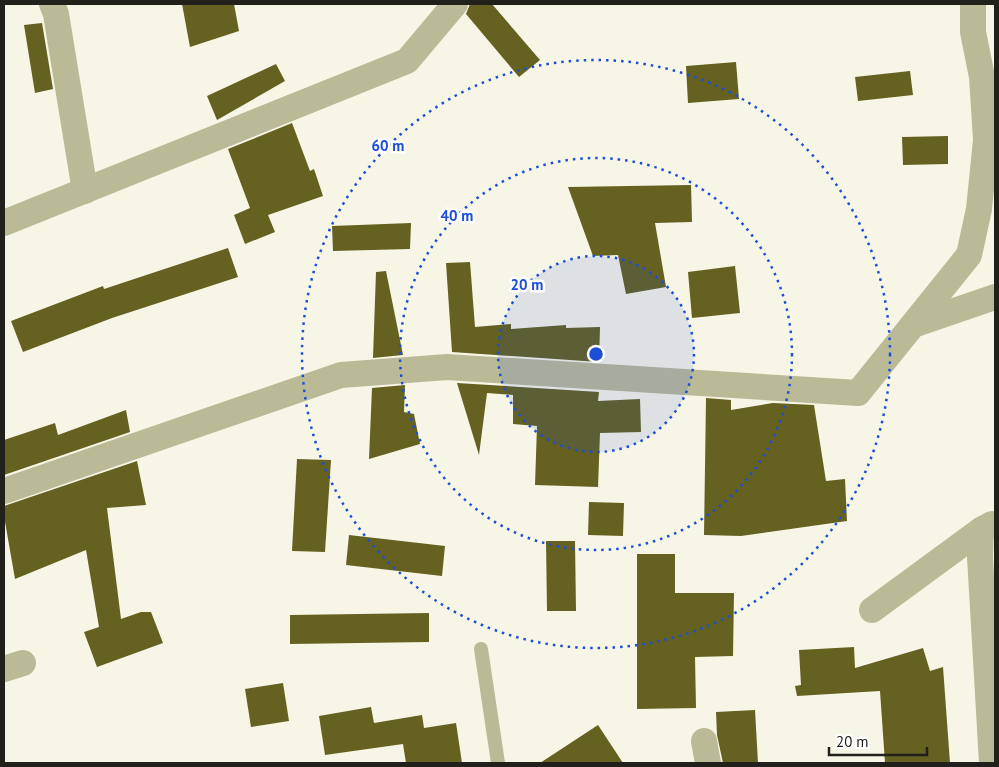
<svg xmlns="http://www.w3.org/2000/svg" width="999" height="767" font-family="'PT Sans',sans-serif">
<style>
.building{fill:#656120}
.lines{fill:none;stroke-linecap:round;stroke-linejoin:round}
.service{stroke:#bbba97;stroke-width:14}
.minor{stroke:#bbba97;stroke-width:26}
.ring{fill:none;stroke:#1d4ed8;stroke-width:2.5;stroke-dasharray:2.5 5}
.centre{fill:#1d4ed8;stroke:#fff;stroke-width:2.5}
.ring-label{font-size:15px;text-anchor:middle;font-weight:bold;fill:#1d4ed8;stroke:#fff;stroke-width:5;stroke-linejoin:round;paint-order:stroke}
</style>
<rect width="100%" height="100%" fill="#f7f6e6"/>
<g class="building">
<path d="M182,4H234L239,31L190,47Z"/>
<path d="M470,4H492L540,60L519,77L466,14Z"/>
<path d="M42,23L53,89L35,93L24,25Z"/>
<path d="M736,62L739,99L688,103L686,66Z"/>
<path d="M276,64L285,81L217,120L207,96Z"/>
<path d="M910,71L913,95L858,101L855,77Z"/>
<path d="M292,123L310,171L314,169L323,196L268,215L275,232L245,244L234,215L250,208L228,149Z"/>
<path d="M948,136V164L903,165L902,137Z"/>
<path d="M691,185L692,222L655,223L666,287L626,294L618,255L593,256L568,187Z"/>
<path d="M411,223L410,249L333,251L332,226Z"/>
<path d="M228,248L238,277L112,318L23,352L11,321L103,286L104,289Z"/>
<path d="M470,262L475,327L511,324V329L566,325V328L600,327L599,362L452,352L446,263Z"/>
<path d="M735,266L740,313L692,318L688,272Z"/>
<path d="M386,271L403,355L373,358L376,272Z"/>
<path d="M457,383L599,392L598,401L640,399L641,432L600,433L598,487L535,485L537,426L513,424V395L487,393L479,455Z"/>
<path d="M405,385L404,412L414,414L420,444L369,459L372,388Z"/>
<path d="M706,398L731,400V410L773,403L814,405L826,481L845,479L847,521L741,536L704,535Z"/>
<path d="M126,410L130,432L4,475V440L55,423L58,435Z"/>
<path d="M297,459L331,460L325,552L292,551Z"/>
<path d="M137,461L146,505L107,508L121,619L141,612H151L163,643L97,667L84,632L99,627L86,550L15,579L4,516V506Z"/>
<path d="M589,502L624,503L623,536L588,535Z"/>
<path d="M349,535L445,546L442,576L346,565Z"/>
<path d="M546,541H575L576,611H547Z"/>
<path d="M637,554H675V593H734L733,656L695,657L696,708L637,709Z"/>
<path d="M429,613V642L290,644V615Z"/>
<path d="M854,647L855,668L923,648L930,671L943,667L950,763H885L880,691L797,696L795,686L801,685L799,650Z"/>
<path d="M283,683L289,721L251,727L245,689Z"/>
<path d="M371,707L374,723L422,715L424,728L456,723L462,763H406L403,744L325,755L319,716Z"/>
<path d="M755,710L758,763H723L717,735L716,712Z"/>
<path d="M598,725L623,763H540Z"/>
</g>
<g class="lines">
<path class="service" d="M481,649L498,763"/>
<g class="minor">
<path d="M52,4L56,14L85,191"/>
<path d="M4,223L407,61L455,4"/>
<path d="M913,325L995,297"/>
<path d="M4,491L341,375L447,367L858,393L969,255L979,209L986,140L982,77L973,32V4"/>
<path d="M981,530L980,557L992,763"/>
<path d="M872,610L981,530L992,524"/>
<path d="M4,669L23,663"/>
<path d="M704,741L708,763"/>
</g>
</g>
<circle cx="596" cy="354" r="98" fill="#1d4ed8" fill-opacity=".12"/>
<g class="ring">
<circle cx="596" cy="354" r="98"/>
<circle cx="596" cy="354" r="196"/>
<circle cx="596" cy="354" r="294"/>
</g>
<circle cx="596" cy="354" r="8" class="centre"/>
<g class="ring-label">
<text x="388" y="151">60 m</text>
<text x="457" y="221">40 m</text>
<text x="527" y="290">20 m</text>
</g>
<rect width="999" height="767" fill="none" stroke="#21201b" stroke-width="10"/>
<path d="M829 747v8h98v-8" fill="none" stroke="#21201b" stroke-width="2.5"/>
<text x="836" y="747" font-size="15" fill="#21201b" stroke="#ffffff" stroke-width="4" paint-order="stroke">20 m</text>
</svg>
